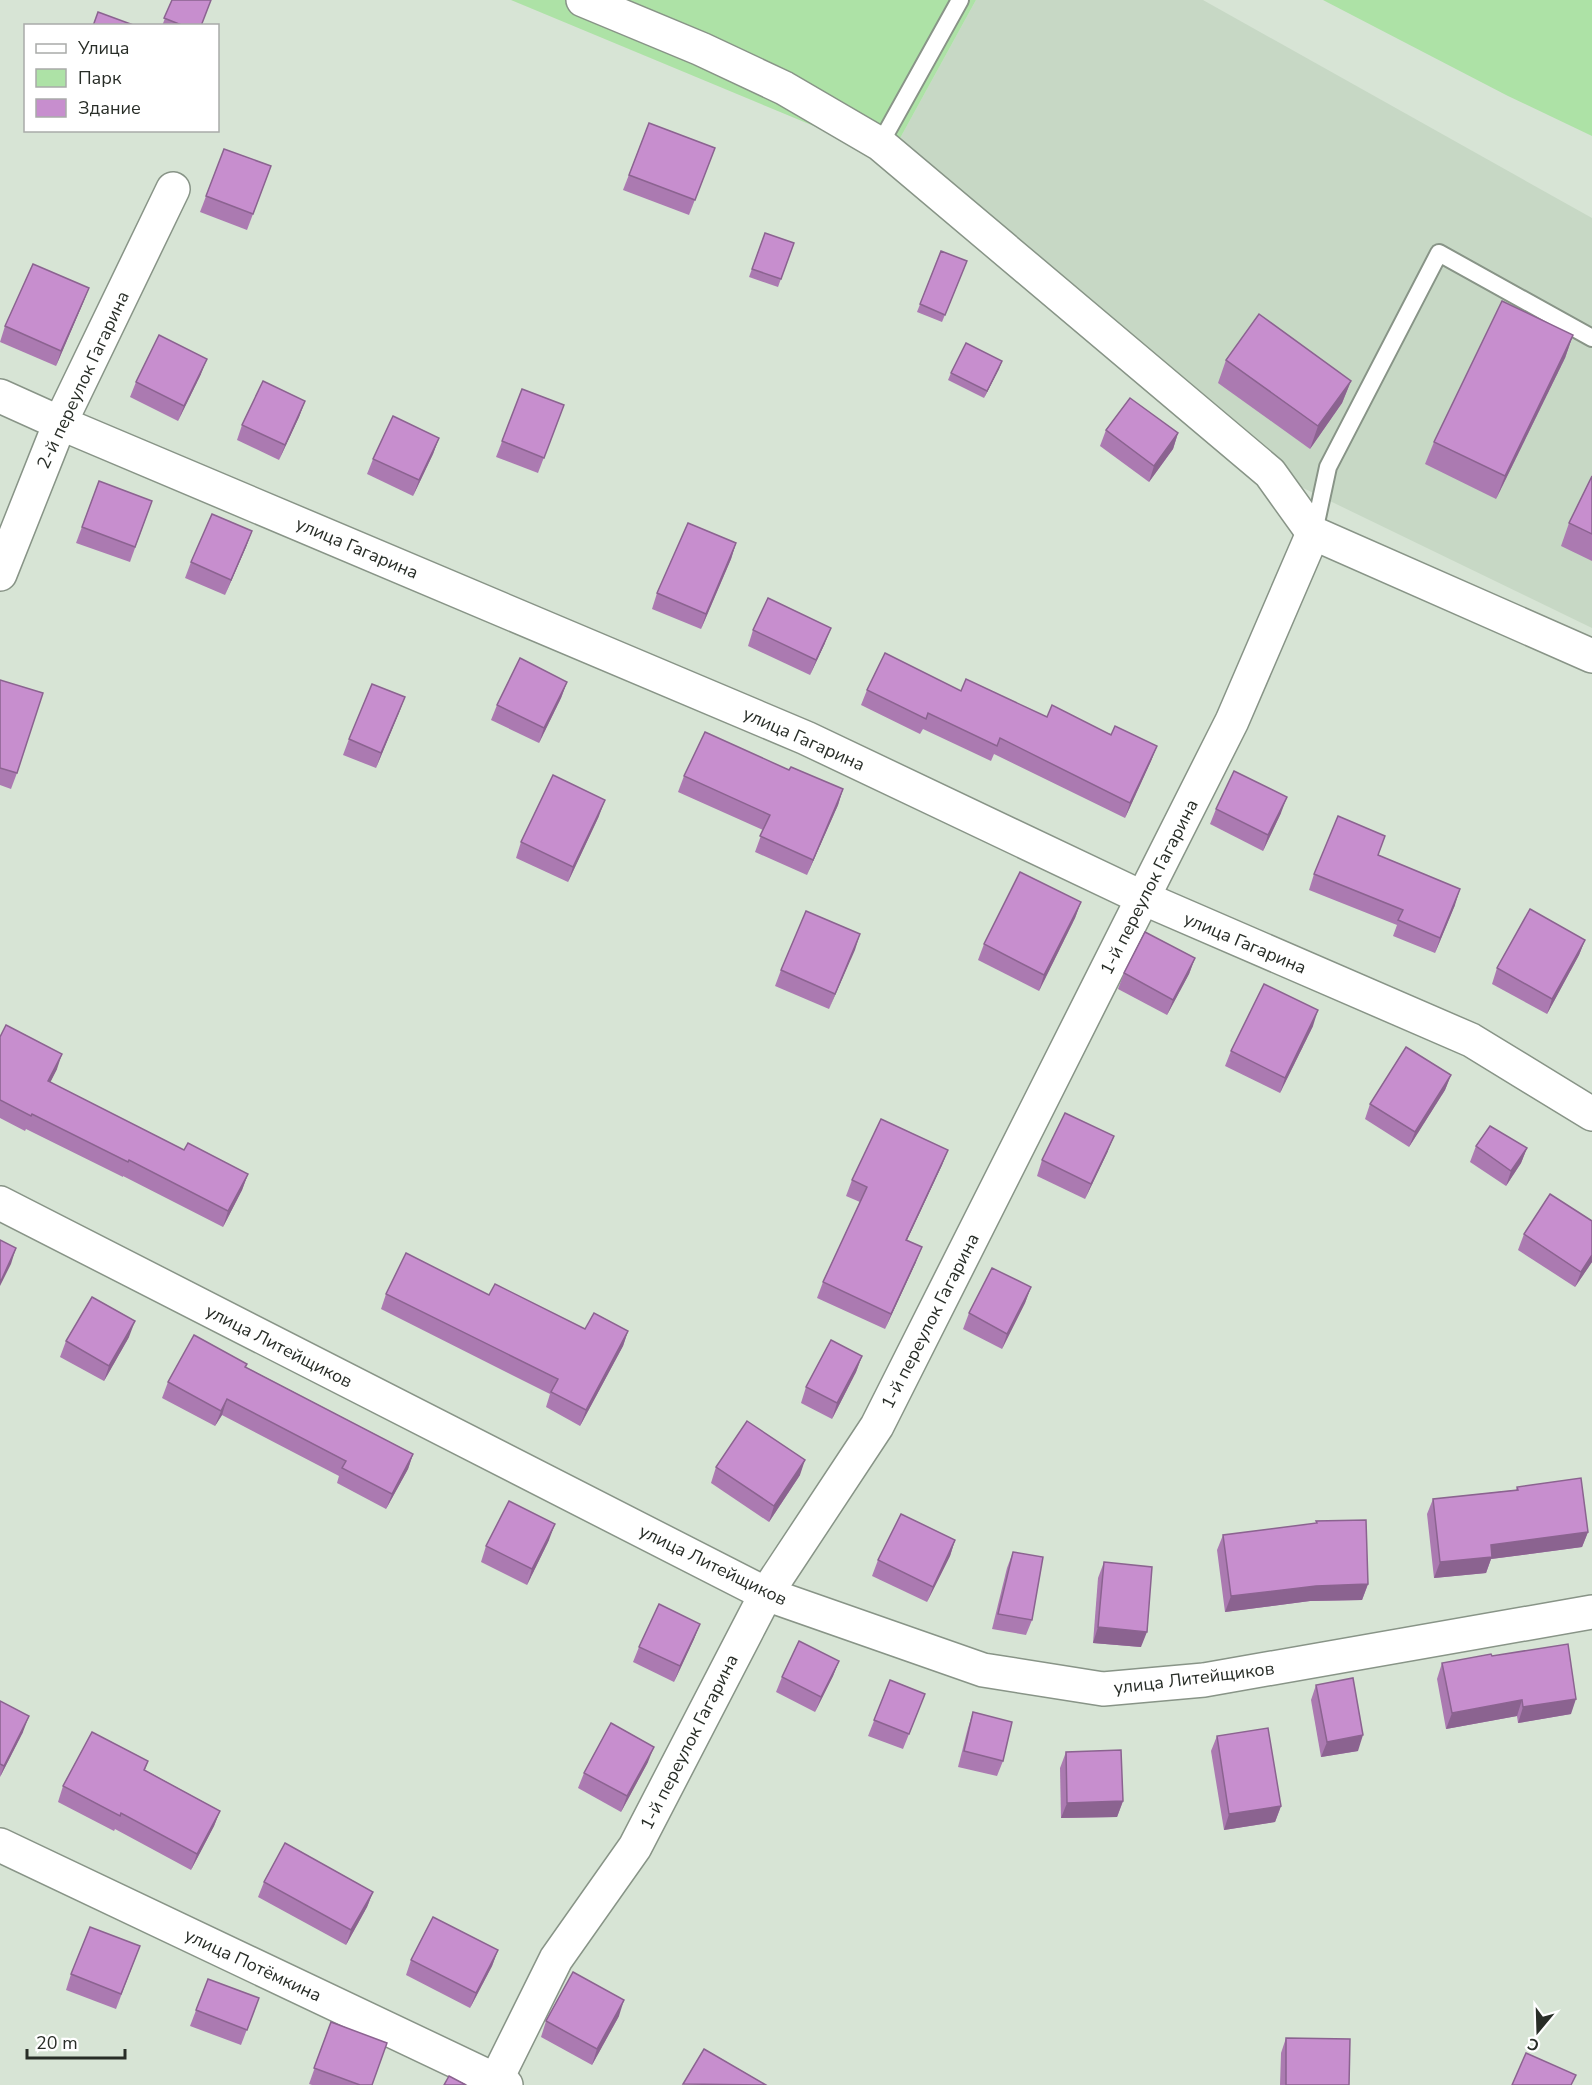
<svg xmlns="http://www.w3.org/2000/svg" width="1592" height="2085" font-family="'Nunito Sans',sans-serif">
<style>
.built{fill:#c7d8c5}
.green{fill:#ade2a6}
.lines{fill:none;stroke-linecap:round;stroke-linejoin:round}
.lane-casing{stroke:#889487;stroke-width:20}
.street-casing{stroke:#889487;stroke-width:36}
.lane{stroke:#fff;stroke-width:16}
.street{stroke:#fff;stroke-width:33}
.wall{fill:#ab7ab1}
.shaded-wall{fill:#8b6390}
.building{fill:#c78ece;stroke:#8b6390;stroke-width:1.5}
.labels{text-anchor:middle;stroke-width:4.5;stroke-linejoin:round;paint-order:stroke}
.street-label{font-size:18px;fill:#282d27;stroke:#fff}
</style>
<rect width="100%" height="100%" fill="#d7e4d5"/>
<path class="built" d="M976,0H1203L1592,218V628L1299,486L898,142Z"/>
<g class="green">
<path d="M511,0H976L898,142L826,131Z"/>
<path d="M1323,0H1592V136L1508,96Z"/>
</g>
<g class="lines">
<defs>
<g id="lane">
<path d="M880,144L960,0"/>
<path d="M1314,532L1328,467L1439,253L1592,338"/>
</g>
<g id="street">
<path d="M583,0L701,49L784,88L880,144L1270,473L1313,533L1592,656"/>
<path d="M0,396L60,423L806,738L1143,898L1471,1040L1592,1114"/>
<path d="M0,574L60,423L173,189"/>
<path d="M0,1203L766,1594L983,1670L1103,1689L1204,1680L1592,1612"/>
<path d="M0,1845L506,2085"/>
<path d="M496,2080L556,1959L635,1847L766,1594L877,1426L1232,721L1313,533"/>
</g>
</defs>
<use href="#lane" class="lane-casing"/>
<use href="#street" class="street-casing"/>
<use href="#lane" class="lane"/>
<use href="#street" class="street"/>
</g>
<g class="wall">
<path d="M172,0L201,26H162Z"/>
<path d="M649,123L715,148L689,215L623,190Z"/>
<path d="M224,149L271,166L247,230L200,212Z"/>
<path d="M765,233L794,243L778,287L749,277Z"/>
<path d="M941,251L967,261L942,322L917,312Z"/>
<path d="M89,288L83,303L56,366L0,342L5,326Z"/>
<path d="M1573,335L1565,358L1496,499L1425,464L1434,442Z"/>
<path d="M1226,360L1351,381L1342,403L1310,449L1218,383Z"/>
<path d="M1002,361L999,369L984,398L948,380L951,373Z"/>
<path d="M201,374L178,421L130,397L136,382Z"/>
<path d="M522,389L564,405L538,473L496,457Z"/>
<path d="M305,401L299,417L279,460L237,440L242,425Z"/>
<path d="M1106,430L1178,433L1173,449L1149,482L1100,446Z"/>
<path d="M439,438L433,454L413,496L367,474L373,459Z"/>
<path d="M1592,476V561L1561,546L1569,523Z"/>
<path d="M99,481L152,501L130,562L76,543Z"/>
<path d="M252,531L246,547L225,595L185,578L191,562Z"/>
<path d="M736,543L731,559L701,629L652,609L657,593Z"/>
<path d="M753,630L825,643L810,675L748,646Z"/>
<path d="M0,680L17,773L11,789L0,785Z"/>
<path d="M567,682L561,698L539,743L491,720L497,705Z"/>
<path d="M867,690L961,691L1047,717L1157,746L1151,761L1125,818L994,754L991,761L923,729L920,734L861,705Z"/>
<path d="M405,697L376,768L343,755L349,739Z"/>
<path d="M789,770L843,789L838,805L807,875L755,852L763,830L678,792L684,776Z"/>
<path d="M1216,809L1281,813L1263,851L1210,824Z"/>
<path d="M599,816L568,882L516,858L521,842Z"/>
<path d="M1378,855L1455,905L1435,953L1393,936L1397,925L1309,890L1314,874Z"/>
<path d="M1081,902L1075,918L1039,991L978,960L984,944Z"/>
<path d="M860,934L829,1009L775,986L781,970Z"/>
<path d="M1585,940L1579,955L1547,1014L1492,984L1497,968Z"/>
<path d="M1195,958L1189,974L1167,1015L1118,989L1124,973Z"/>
<path d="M1313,1026L1280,1093L1225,1066L1231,1051Z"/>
<path d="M0,1037L57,1069L50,1082L184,1150L248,1174L242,1190L223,1227L123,1176V1177L26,1129L25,1131L0,1118Z"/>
<path d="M1451,1075L1445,1090L1409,1147L1365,1119L1370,1104Z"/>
<path d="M1476,1146L1527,1148L1521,1163L1506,1186L1470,1162Z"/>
<path d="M948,1150L942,1165L907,1240L916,1262L885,1329L817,1298L823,1282L860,1202L846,1196L852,1180Z"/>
<path d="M1108,1151L1085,1199L1037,1176L1042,1160Z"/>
<path d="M1524,1234L1592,1262L1575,1287L1518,1250Z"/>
<path d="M1031,1287L1025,1303L1002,1349L963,1329L969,1313Z"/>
<path d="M386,1294L489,1295L585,1329L628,1331L623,1346L580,1426L546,1407L550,1394L381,1309Z"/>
<path d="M129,1337L104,1381L60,1357L66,1341Z"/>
<path d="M862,1356L856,1372L832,1419L801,1403L806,1387Z"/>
<path d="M247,1364L246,1367L413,1454L408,1469L386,1509L337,1483L339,1476L222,1415L215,1426L162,1398L168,1382Z"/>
<path d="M716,1467L800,1475L769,1522L711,1483Z"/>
<path d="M1517,1487L1588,1532L1582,1547L1491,1559L1486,1573L1434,1578L1427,1514L1433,1499L1516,1490Z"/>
<path d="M1316,1521L1368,1584L1362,1600L1310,1601L1225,1612L1217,1550L1223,1535L1316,1524Z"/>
<path d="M549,1540L527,1585L481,1562L486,1546Z"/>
<path d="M955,1540L950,1556L927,1602L872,1576L878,1560Z"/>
<path d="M1013,1552L1032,1620L1026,1635L992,1629L1007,1568Z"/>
<path d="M1104,1562L1141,1647L1093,1643L1098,1578Z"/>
<path d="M700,1624L694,1639L674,1682L633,1662L639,1647Z"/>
<path d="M1492,1656L1571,1714L1518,1723L1517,1716L1446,1729L1437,1679L1442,1663Z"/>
<path d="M839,1661L833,1676L815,1712L776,1692L782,1677Z"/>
<path d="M890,1680L925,1694L903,1749L868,1736Z"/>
<path d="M1316,1685L1358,1751L1321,1757L1311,1700Z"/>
<path d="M0,1701L23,1732L0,1777Z"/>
<path d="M973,1712L1003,1761L997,1776L958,1767L968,1728Z"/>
<path d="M1217,1736L1281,1806L1275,1822L1224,1830L1211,1751Z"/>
<path d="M1066,1752L1123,1801L1117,1817L1061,1818L1060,1768Z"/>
<path d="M148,1761L145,1770L220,1811L214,1826L191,1870L115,1829L114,1831L58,1802L63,1786Z"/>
<path d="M648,1762L621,1812L578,1788L584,1773Z"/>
<path d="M264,1882L373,1892L367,1907L346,1945L258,1897Z"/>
<path d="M140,1946L116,2009L66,1990L71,1974Z"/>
<path d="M498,1950L492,1966L470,2008L406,1975L411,1960Z"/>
<path d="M208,1979L259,1998L241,2045L190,2026Z"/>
<path d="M619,2016L592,2065L541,2037L546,2021Z"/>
<path d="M331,2022L372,2085H312L309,2084Z"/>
<path d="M1286,2038L1349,2085H1280L1281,2053Z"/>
</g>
<g class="shaded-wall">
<path d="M89,288L83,303L56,366L61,351Z"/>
<path d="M1573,335L1565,358L1496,499L1505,476Z"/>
<path d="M207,359L201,374L178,421L184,406Z"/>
<path d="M1002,361L999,369L984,398L987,391Z"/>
<path d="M1351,381L1342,403L1310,449L1318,426Z"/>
<path d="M305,401L299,417L279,460L285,445Z"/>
<path d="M1178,433L1173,449L1149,482L1154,466Z"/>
<path d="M439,438L433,454L413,496L419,480Z"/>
<path d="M252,531L246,547L225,595L231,580Z"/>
<path d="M736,543L731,559L701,629L706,614Z"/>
<path d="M831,628L825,643L810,675L816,660Z"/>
<path d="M567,682L561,698L539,743L544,728Z"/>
<path d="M405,697L399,713L376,768L381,753Z"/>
<path d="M1157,746L1151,761L1125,818L1130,803Z"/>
<path d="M843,789L838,805L807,875L813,860Z"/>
<path d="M1287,797L1281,813L1263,851L1268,835Z"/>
<path d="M605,800L599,816L568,882L573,867Z"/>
<path d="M1460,889L1455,905L1435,953L1440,938Z"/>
<path d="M1081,902L1075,918L1039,991L1044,975Z"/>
<path d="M860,934L855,950L829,1009L835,994Z"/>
<path d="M1585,940L1579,955L1547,1014L1552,999Z"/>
<path d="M1195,958L1189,974L1167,1015L1173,1000Z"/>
<path d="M1318,1010L1313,1026L1280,1093L1285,1078Z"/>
<path d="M62,1054L57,1069L43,1097L48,1081Z"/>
<path d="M1451,1075L1445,1090L1409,1147L1415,1132Z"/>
<path d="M1114,1136L1108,1151L1085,1199L1091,1184Z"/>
<path d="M1527,1148L1521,1163L1506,1186L1511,1171Z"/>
<path d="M948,1150L942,1165L900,1255L906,1240Z"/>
<path d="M248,1174L242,1190L223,1227L228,1211Z"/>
<path d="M922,1247L916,1262L885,1329L891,1314Z"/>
<path d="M16,1248L11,1264L0,1286V1283Z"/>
<path d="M1592,1255V1262L1575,1287L1581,1272Z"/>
<path d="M1031,1287L1025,1303L1002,1349L1007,1334Z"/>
<path d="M135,1321L129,1337L104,1381L109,1366Z"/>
<path d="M628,1331L623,1346L580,1426L586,1410Z"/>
<path d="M862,1356L856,1372L832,1419L837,1403Z"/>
<path d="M227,1399L222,1415L215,1426L221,1411Z"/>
<path d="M413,1454L408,1469L386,1509L392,1494Z"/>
<path d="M805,1460L800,1475L769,1522L774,1506Z"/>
<path d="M555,1524L549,1540L527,1585L532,1569Z"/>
<path d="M1588,1532L1582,1547L1491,1559L1486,1573L1434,1578L1440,1562L1491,1545Z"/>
<path d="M955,1540L950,1556L927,1602L933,1587Z"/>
<path d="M1368,1584L1362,1600L1310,1601L1225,1612L1231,1596L1316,1586Z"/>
<path d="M700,1624L694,1639L674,1682L680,1666Z"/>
<path d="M1098,1627L1147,1632L1141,1647L1093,1643Z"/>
<path d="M839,1661L833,1676L815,1712L821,1697Z"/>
<path d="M1576,1699L1571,1714L1518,1723L1523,1707Z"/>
<path d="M1522,1700L1517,1716L1446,1729L1452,1713Z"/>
<path d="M29,1716L23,1732L0,1777L4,1766Z"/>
<path d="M1363,1735L1358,1751L1321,1757L1327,1742Z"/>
<path d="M654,1747L648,1762L621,1812L627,1796Z"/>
<path d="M1123,1801L1117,1817L1061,1818L1067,1803Z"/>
<path d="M1281,1806L1275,1822L1224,1830L1229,1814Z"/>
<path d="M220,1811L214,1826L191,1870L197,1854Z"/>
<path d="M373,1892L367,1907L346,1945L351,1930Z"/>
<path d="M498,1950L492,1966L470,2008L476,1993Z"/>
<path d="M624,2000L619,2016L592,2065L597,2049Z"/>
</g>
<g class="building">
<path d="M172,0H211L201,26H184L164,18Z"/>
<path d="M98,12L136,26H93Z"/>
<path d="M649,123L715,148L695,200L629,175Z"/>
<path d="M224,149L271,166L253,214L206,196Z"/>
<path d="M765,233L794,243L781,279L752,269Z"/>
<path d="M941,251L967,261L945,315L920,304Z"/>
<path d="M33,264L89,288L61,351L5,326Z"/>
<path d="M1502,301L1573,335L1505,476L1434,442Z"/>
<path d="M1259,314L1351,381L1318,426L1226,360Z"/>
<path d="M159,335L207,359L184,406L136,382Z"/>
<path d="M966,343L1002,361L987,391L951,373Z"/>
<path d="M263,381L305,401L285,445L242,425Z"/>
<path d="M522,389L564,405L544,458L502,441Z"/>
<path d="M1130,398L1178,433L1154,466L1106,430Z"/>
<path d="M393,416L439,438L419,480L373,459Z"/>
<path d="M1592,476V534L1569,523Z"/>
<path d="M99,481L152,501L135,547L82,527Z"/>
<path d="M212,514L252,531L231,580L191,562Z"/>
<path d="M688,523L736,543L706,614L657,593Z"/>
<path d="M768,598L831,628L816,660L753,630Z"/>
<path d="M885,653L961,691L966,679L1047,717L1052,705L1111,735L1115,726L1157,746L1130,803L1000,738L997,746L928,713L926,719L867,690Z"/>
<path d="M520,658L567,682L544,728L497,705Z"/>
<path d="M0,680L43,693L17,773L0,768Z"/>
<path d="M372,684L405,697L381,753L349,739Z"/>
<path d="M705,732L789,770L791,767L843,789L813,860L760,836L770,815L684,776Z"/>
<path d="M1234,771L1287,797L1268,835L1216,809Z"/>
<path d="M553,775L605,800L573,867L521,842Z"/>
<path d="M1338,816L1385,836L1378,855L1460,889L1440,938L1398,920L1403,910L1314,874Z"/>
<path d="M1020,872L1081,902L1044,975L984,944Z"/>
<path d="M1530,909L1585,940L1552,999L1497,968Z"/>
<path d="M806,911L860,934L835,994L781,970Z"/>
<path d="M1145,932L1195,958L1173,1000L1124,973Z"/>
<path d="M1264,984L1318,1010L1285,1078L1231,1051Z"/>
<path d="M6,1025L62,1054L48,1081L184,1150L188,1143L248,1174L228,1211L129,1160L128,1162L32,1114L31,1116L0,1100V1037Z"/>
<path d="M1406,1047L1451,1075L1415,1132L1370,1104Z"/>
<path d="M1065,1113L1114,1136L1091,1184L1042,1160Z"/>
<path d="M881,1119L948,1150L906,1240L922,1247L891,1314L823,1282L867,1187L852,1180Z"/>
<path d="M1490,1126L1527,1148L1511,1171L1476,1146Z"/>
<path d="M1550,1194L1592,1221V1255L1581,1272L1524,1234Z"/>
<path d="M0,1240L16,1248L0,1283Z"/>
<path d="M406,1253L489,1295L495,1284L585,1329L594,1313L628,1331L586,1410L551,1392L558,1379L386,1294Z"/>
<path d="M992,1268L1031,1287L1007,1334L969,1313Z"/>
<path d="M92,1297L135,1321L109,1366L66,1341Z"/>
<path d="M194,1335L247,1364L245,1367L413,1454L392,1494L342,1468L346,1461L227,1399L221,1411L168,1382Z"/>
<path d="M831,1340L862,1356L837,1403L806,1387Z"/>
<path d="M747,1421L805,1460L774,1506L716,1467Z"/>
<path d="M1581,1478L1588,1532L1491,1545L1492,1557L1440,1562L1433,1499L1518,1490L1517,1487Z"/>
<path d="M509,1501L555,1524L532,1569L486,1546Z"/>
<path d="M901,1514L955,1540L933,1587L878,1560Z"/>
<path d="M1366,1520L1368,1584L1316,1586L1231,1596L1223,1535L1317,1523L1316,1521Z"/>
<path d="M1013,1552L1043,1557L1032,1620L998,1614Z"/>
<path d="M1104,1562L1152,1567L1147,1632L1098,1627Z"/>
<path d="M659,1604L700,1624L680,1666L639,1647Z"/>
<path d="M799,1641L839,1661L821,1697L782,1677Z"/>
<path d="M1568,1644L1576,1699L1523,1707L1522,1700L1452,1713L1442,1663L1491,1654L1492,1656Z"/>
<path d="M1353,1678L1363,1735L1327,1742L1316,1685Z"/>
<path d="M890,1680L925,1694L909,1734L874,1720Z"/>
<path d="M0,1701L29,1716L4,1766L0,1764Z"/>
<path d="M973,1712L1012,1722L1003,1761L964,1751Z"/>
<path d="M611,1723L654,1747L627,1796L584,1773Z"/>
<path d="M1268,1728L1281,1806L1229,1814L1217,1736Z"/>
<path d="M92,1732L148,1761L144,1770L220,1811L197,1854L121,1813L120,1816L63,1786Z"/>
<path d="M1121,1750L1123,1801L1067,1803L1066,1752Z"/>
<path d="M285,1843L373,1892L351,1930L264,1882Z"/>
<path d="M433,1917L498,1950L476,1993L411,1960Z"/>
<path d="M90,1927L140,1946L121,1994L71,1974Z"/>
<path d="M573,1972L624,2000L597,2049L546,2021Z"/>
<path d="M208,1979L259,1998L247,2030L196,2010Z"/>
<path d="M331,2022L387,2043L372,2085H360L314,2068Z"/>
<path d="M1286,2038L1350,2039L1349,2085H1286Z"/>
<path d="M704,2049L766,2085L683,2084Z"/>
<path d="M1526,2053L1576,2075L1571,2085H1512Z"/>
<path d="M449,2076L466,2085H444Z"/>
</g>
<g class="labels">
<g class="street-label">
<text transform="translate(83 380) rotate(-65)" y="6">2-й переулок Гагарина</text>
<text transform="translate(357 548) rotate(23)" y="6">улица Гагарина</text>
<text transform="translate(804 739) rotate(24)" y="6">улица Гагарина</text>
<text transform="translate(1149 887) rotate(-63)" y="6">1-й переулок Гагарина</text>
<text transform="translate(1245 943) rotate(23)" y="6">улица Гагарина</text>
<text transform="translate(930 1321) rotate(-63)" y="6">1-й переулок Гагарина</text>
<text transform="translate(279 1346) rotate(27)" y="6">улица Литейщиков</text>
<text transform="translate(713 1565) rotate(26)" y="6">улица Литейщиков</text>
<text transform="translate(1194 1678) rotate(-7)" y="6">улица Литейщиков</text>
<text transform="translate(689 1742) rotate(-63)" y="6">1-й переулок Гагарина</text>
<text transform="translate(253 1965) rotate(25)" y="6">улица Потёмкина</text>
</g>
</g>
<rect x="24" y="24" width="195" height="108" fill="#ffffff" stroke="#a9aba9" stroke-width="1.5"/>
<rect x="36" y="44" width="30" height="9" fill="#ffffff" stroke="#a9aba9" stroke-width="1.5"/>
<text x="78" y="54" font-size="18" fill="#282d27">Улица</text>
<rect x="36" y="69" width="30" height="18" fill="#ade2a6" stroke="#a9aba9" stroke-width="1.5"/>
<text x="78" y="84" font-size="18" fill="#282d27">Парк</text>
<rect x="36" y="99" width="30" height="18" fill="#c78ece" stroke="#a9aba9" stroke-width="1.5"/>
<text x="78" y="114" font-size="18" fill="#282d27">Здание</text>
<g transform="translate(1538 2031) rotate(199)" stroke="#ffffff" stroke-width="4.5" paint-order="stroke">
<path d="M0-4.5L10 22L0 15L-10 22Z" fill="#282d27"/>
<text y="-9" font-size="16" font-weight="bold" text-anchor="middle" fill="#282d27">С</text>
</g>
<path d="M27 2049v9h98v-9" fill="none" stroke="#282d27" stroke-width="3"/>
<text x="36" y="2049" font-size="18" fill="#282d27" stroke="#ffffff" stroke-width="4.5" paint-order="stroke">20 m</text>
</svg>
